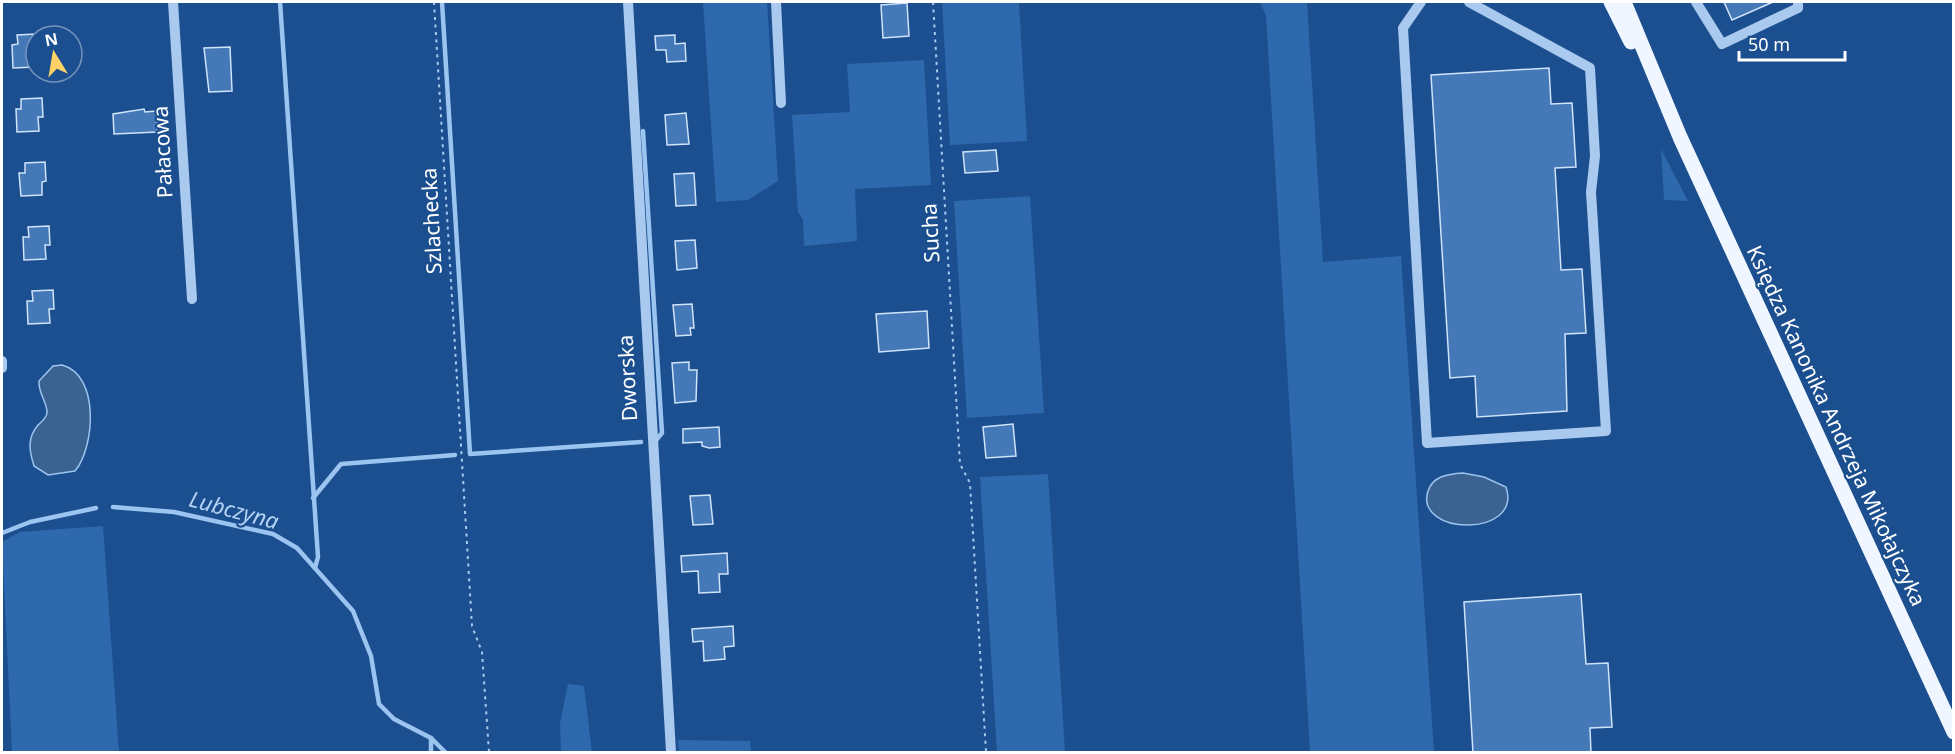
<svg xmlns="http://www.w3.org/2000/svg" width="1955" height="754" font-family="'Noto Sans',sans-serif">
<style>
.green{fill:#2e69ad}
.water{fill:#3c6290;stroke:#9cc4f0;stroke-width:1.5}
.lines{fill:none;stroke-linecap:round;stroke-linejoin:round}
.stream{stroke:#9cc4f0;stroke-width:4.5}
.building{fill:#4478b7;stroke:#cfe3fa;stroke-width:1.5}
.path{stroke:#a9c9ee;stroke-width:2;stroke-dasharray:3 4.5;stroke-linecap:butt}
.minor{stroke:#a9c9ee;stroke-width:10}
.major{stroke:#f0f6ff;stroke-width:15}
.labels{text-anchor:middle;stroke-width:4.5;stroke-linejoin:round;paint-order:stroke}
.street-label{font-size:21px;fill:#fff;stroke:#1b4f8f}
.water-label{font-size:22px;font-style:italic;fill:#b5d3f5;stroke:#1b4f8f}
</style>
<rect width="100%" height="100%" fill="#1b4f8f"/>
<g class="green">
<path d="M703,2H767L778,181L748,200L716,202Z"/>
<path d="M942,2H1019L1027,141L950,145Z"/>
<path d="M1260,2H1307L1323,262L1401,256L1434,752H1310L1266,16Z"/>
<path d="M924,60L931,185L855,189L857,241L804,246L803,220L798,212L792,115L850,112L847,64Z"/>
<path d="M1661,149L1688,201L1664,200Z"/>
<path d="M1030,196L1044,413L967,418L954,201Z"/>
<path d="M1048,474L1065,752H997L980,477Z"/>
<path d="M103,526L119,752H12L2,542L20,532Z"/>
<path d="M568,684L584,686L592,752H561L560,723Z"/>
<path d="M678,740L750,741L751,752H679Z"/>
</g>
<g class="water">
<path d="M62,365C100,375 95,447 75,471L48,475L34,466C29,450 27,438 38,425C42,421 46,419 47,413C48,404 38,393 39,381L53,366Z"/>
<path d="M1463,473L1484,477L1506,487C1523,538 1414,536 1428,491C1433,476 1448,474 1463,473Z"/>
</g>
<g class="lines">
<g class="stream">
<path d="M280,2L318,557L315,568"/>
<path d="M442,2L470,454L641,442"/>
<path d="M643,131L662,433L657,439"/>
<path d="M313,498L341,464L455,455"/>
<path d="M113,507L174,512L273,534L297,548L353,611L371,656L379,704L394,719L431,738L445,752"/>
<path d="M2,533L30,522L96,508"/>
<path d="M431,738V752"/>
</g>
</g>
<g class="building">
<path d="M1724,2H1773L1732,20Z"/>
<path d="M907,3L909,36L883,38L881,5Z"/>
<path d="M36,34L35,67L13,68L12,45L18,44L17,35Z"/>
<path d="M675,35V44L685,43L686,61L667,62L666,50H656L655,36Z"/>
<path d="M230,47L232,91L209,92L204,48Z"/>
<path d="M1549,68L1551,104L1572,103L1576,167L1555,168L1561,270L1582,269L1586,333L1565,334L1567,411L1477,417L1475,376L1450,378L1431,75Z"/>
<path d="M42,98L43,117H38L39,131L17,132L16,109H21V99Z"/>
<path d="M144,109L145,112L156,111L157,132L114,134L113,114Z"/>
<path d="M686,113L689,144L667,145L665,115Z"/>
<path d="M996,150L998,171L965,173L963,152Z"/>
<path d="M45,162L46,181L42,182V195L21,196L19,173H25V163Z"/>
<path d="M694,173L696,205L676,206L674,174Z"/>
<path d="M49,226L50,245H45L46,259L24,260L23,237H29L28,227Z"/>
<path d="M695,240L697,268L677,270L675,241Z"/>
<path d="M53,290L54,309H49L50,323L28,324L27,301H33L32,291Z"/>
<path d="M692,304L694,328H690L691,335L676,336L673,305Z"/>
<path d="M927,311L929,348L879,352L876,314Z"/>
<path d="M689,362V370H697L696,401L675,403L672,363Z"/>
<path d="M1013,424L1016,456L986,458L983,427Z"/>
<path d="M719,427L720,447L709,448L702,446V442L683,443V429Z"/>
<path d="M710,495L713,524L693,525L690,496Z"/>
<path d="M727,553L728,574H719L720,592L699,593L698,571L682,572L681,556Z"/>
<path d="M1581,594L1586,664L1608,663L1612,727L1590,728L1591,753H1473L1464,602Z"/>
<path d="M733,626L734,646L724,647L725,659L704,661L703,641L693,642L692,629Z"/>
</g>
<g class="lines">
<g class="path">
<path d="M434,2L472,626L482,652L489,752"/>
<path d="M933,2L960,464L970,483L986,752"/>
</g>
<g class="minor">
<path d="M173,2L192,299"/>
<path d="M628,2L671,752"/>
<path d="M776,2L781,103"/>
<path d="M1421,2L1403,28L1427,443L1606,431L1591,192L1595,156L1590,68L1469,2"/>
<path d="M1696,2L1722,44L1798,8V2"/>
<path d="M2,361V368"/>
</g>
<g class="major">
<path d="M1611,2L1631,42"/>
<path d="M1624,2L1680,137L1954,732"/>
</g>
</g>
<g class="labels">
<g class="street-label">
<text transform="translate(163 152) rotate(-93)" y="7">Pałacowa</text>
<text transform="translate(432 221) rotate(-93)" y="7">Szlachecka</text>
<text transform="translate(931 233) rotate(-93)" y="7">Sucha</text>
<text transform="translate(628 378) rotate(-93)" y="7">Dworska</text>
<text transform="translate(1836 426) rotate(65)" y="7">Księdza Kanonika Andrzeja Mikołajczyka</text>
</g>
<g class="water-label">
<text transform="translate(234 510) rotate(15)" y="8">Lubczyna</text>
</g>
</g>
<rect width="1955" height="754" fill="none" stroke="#ffffff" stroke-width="6"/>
<g transform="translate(54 54) rotate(349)"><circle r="28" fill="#1b4f8f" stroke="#7695bc" stroke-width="1.5"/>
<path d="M0-4.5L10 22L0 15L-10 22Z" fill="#ffd166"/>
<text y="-9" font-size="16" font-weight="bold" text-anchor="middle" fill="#ffffff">N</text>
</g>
<path d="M1739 51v9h106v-9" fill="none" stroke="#ffffff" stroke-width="3"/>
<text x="1748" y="51" font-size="18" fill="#ffffff" stroke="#1b4f8f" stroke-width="4.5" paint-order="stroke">50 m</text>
</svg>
